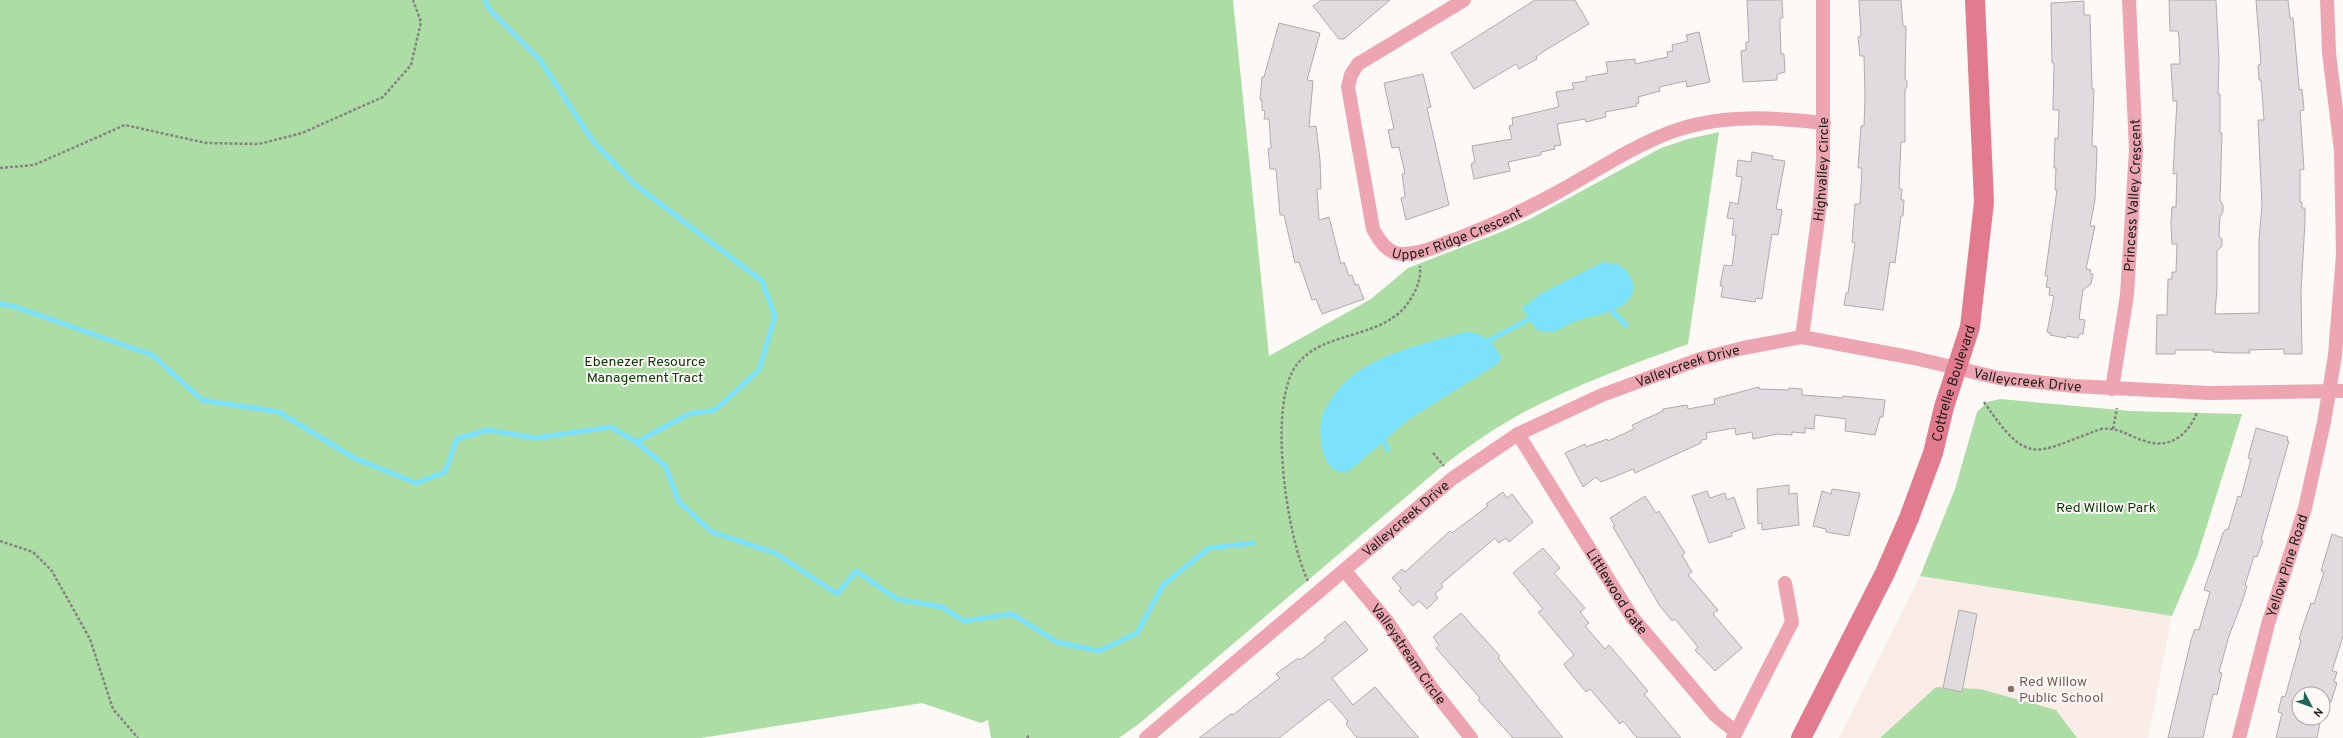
<svg xmlns="http://www.w3.org/2000/svg" width="2343" height="738" font-family="Overpass,sans-serif">
<style>
.built{fill:#faede7}
.green{fill:#abdda5}
.water{fill:#7be1fd}
.lines{fill:none;stroke-linecap:round;stroke-linejoin:round}
.stream{stroke:#7be1fd;stroke-width:5}
.building{fill:#dfdbde;stroke:#aeabad}
.path{stroke:#868381;stroke-width:2.5;stroke-dasharray:3 2;stroke-linecap:butt}
.street{stroke:#eda6b1;stroke-width:14}
.secondary{stroke:#e17b8d;stroke-width:20}
.education-dot{fill:#8d6e63;stroke:#fdf9f7;stroke-width:1.5}
.labels{text-anchor:middle;stroke-width:4;stroke-linejoin:round;paint-order:stroke}
.street-label{font-size:14px;fill:#232120;stroke:#fdf9f7}
.park-label{font-size:14px;fill:#053602;stroke:#fdf9f7}
.education-label{font-size:14px;fill:#785e54;stroke:#fdf9f7;text-anchor:start}
</style>
<rect width="100%" height="100%" fill="#fdf9f7"/>
<path class="built" d="M1920,576L2172,616L2148,738H1839Z"/>
<g class="green">
<path d="M0,0H1233L1269,356L1371,299L1408,268L1501,232L1530,219L1661,148L1688,139L1719,132L1688,344C1633,364 1578,384 1526,411C1496,427 1467,447 1440,468L1140,723L1119,738H991L988,720L981,723L922,703L701,738H0Z"/>
<path d="M2000,399L2131,411L2242,414L2197,557L2172,616L1920,576L1955,489L1977,412L1987,402Z"/>
<path d="M1936,687L1980,689L2056,710L2077,738H1880Z"/>
</g>
<g class="water">
<path d="M1603,262L1618,264C1622,268 1629,273 1631,278C1643,309 1598,314 1579,320C1561,325 1559,337 1537,330L1522,308L1540,294Z"/>
<path d="M1466,332C1484,333 1493,342 1501,357L1499,363L1409,419L1349,471C1323,481 1317,433 1322,417C1324,408 1335,393 1341,386C1371,354 1427,343 1466,332Z"/>
</g>
<g class="lines">
<g class="stream">
<path d="M485,0L489,9L540,60L592,140L633,183L762,281L775,316L759,370L715,410L689,414L636,442"/>
<path d="M0,304L13,306L152,355L202,400L279,412L354,458L416,483L445,472L457,439L487,430L535,438L611,427L636,442L665,466L679,502L712,532L775,553L837,594L856,571L897,599L942,607L964,621L1012,614L1057,642L1099,651L1137,633L1163,585L1209,548L1253,543"/>
<path d="M1607,306L1626,325"/>
<path d="M1484,343L1535,316"/>
<path d="M1381,435L1388,450"/>
</g>
</g>
<g class="building">
<path d="M1321,0H1390L1344,39H1339L1313,6Z"/>
<path d="M1535,0H1575L1589,24L1544,51L1536,57L1537,59L1519,69L1516,64L1474,89L1451,53Z"/>
<path d="M1747,0H1782L1783,18H1780V27L1781,54H1784L1785,72L1777,74V80L1743,82L1741,51L1746,50V42H1749Z"/>
<path d="M1859,0H1901L1903,26H1906L1905,79L1907,81V87L1905,90V142H1901L1899,189H1902L1901,200H1904L1903,216H1901L1895,263L1890,262L1883,310L1844,305L1846,293H1848L1855,243L1852,242L1855,204H1860L1862,168H1858L1861,126H1864L1865,97L1864,56H1860L1858,37L1861,36Z"/>
<path d="M2169,0H2216L2219,61L2218,94H2220V133H2222L2220,200L2223,205V212L2220,217L2219,237L2222,239V246L2217,251V287L2215,314L2259,313V240L2262,205L2258,120H2264L2261,80H2259L2258,65L2261,64L2256,0H2288L2290,18H2293L2299,87V90L2302,89L2304,110L2300,111L2304,169L2300,170V202H2302V208H2305V222L2301,291L2302,354H2284V349L2249,350L2250,353H2234L2213,352V350H2175V354H2156L2157,315H2167L2168,279H2172V272H2176L2177,244H2172L2171,223L2172,207H2176L2177,173L2173,174L2177,101H2173L2171,64H2180L2179,38L2178,31H2170Z"/>
<path d="M2084,1V15H2090L2092,89H2094L2092,146H2096L2097,150L2095,200L2090,226H2095L2086,269L2091,270L2090,273L2093,274L2091,284L2083,290L2079,319L2085,320L2083,334H2079L2078,338L2067,336L2066,338L2050,335L2051,333L2047,332L2054,296L2049,295L2050,288L2046,287L2048,276H2045L2057,190H2055L2056,168H2054L2055,138L2058,139L2059,110H2053L2054,63H2052L2051,3Z"/>
<path d="M1279,23L1320,33L1307,80L1313,81L1309,127L1316,126L1320,160L1321,189H1317L1319,220L1329,217L1341,264L1344,262L1349,276L1352,275L1355,285L1358,284L1364,299L1322,314L1316,299L1312,300L1299,262L1295,263L1284,215H1280L1276,169H1270L1268,149L1271,148L1269,119H1264L1265,111L1262,110V100H1260L1262,77H1264Z"/>
<path d="M1699,32L1710,82L1687,87L1686,81L1659,87L1660,91L1638,97L1639,103H1636L1637,106L1605,112L1606,117L1586,122L1585,119L1557,124L1561,145L1554,146L1555,149L1541,152V155L1508,162L1510,171L1474,179L1471,164L1475,162L1472,146L1512,139L1509,126L1513,125L1512,118L1559,107L1556,92L1574,89L1572,83L1586,81V77L1608,73L1606,62L1635,59V64L1668,57L1667,52L1673,51L1672,45L1688,41L1686,35Z"/>
<path d="M1423,74L1431,107L1427,108L1449,205L1406,220L1401,198L1405,197L1402,174H1405L1399,147L1392,148L1388,130L1394,129L1384,83Z"/>
<path d="M1752,152L1773,156L1772,159L1785,161L1776,209L1782,210L1778,235L1772,234L1762,299L1756,298L1755,302L1721,297L1723,286H1720L1724,265L1732,266L1736,235H1732L1734,219L1727,218L1730,202L1738,204L1742,177L1736,176L1738,160L1751,162Z"/>
<path d="M1759,387V389L1789,390V388L1802,389V395L1842,398L1843,396L1885,400L1883,417H1880L1875,435L1845,431L1846,419L1815,415L1814,429L1805,428V433L1792,432V435L1777,434L1753,439L1752,432L1736,435L1735,428L1706,433L1707,439L1701,440V443L1635,473L1633,469L1601,482L1596,477L1583,487L1565,453L1585,444L1586,447L1607,439L1608,441L1634,429L1632,425L1663,411V409L1687,405L1688,409L1715,404L1714,399Z"/>
<path d="M2256,428L2288,437L2287,441H2289L2261,540L2263,541L2257,557L2254,556L2245,585L2247,586L2242,602L2229,636L2219,672L2222,673L2217,695L2213,694L2203,738H2168L2191,640L2195,629L2199,630L2210,592L2204,590L2223,533L2226,529L2228,530L2238,496L2241,497L2251,459L2248,458Z"/>
<path d="M1789,485V494L1797,493L1799,525L1762,530V523L1758,524L1757,489Z"/>
<path d="M1832,489L1860,493L1849,536L1826,532V529L1813,526L1822,491L1831,494Z"/>
<path d="M1707,491L1710,498L1725,493L1727,500L1734,497L1745,528L1731,533L1732,536L1709,543L1692,496Z"/>
<path d="M1503,492L1507,498L1512,494L1533,522L1509,542L1506,538L1499,543L1495,538L1441,584L1443,587L1435,594L1438,598L1427,609L1419,601L1413,606L1399,591L1401,588L1392,578L1402,569L1405,572L1450,531L1452,533L1488,506L1486,504Z"/>
<path d="M1645,496L1656,513L1659,511L1685,553L1682,555L1692,572L1688,575L1718,610L1713,614L1742,648L1715,671L1695,650L1698,647L1675,619L1672,621L1660,606L1613,527L1615,526L1610,518Z"/>
<path d="M2332,534L2343,538V636L2332,671L2337,672L2334,682L2337,683L2331,702L2325,700L2323,710V694H2299V718H2321L2317,738H2276L2282,713L2278,712L2282,696L2285,697L2301,640L2299,639L2304,623L2311,603L2314,604L2324,572L2321,571Z"/>
<path d="M1543,548L1560,568L1554,573L1585,608L1580,612L1589,623L1585,626L1605,649L1609,645L1648,691L1644,694L1681,738H1637L1623,721L1620,724L1590,689L1586,692L1567,669L1564,664L1574,655L1538,612L1543,609L1513,573Z"/>
<path d="M1959,610L1977,614L1962,692L1943,688Z"/>
<path d="M1461,613L1500,656L1498,658L1563,738H1513L1478,700L1480,698L1436,648L1439,645L1433,637Z"/>
<path d="M1345,621L1368,650L1332,678L1353,705L1375,687L1419,738H1357L1346,724L1348,721L1329,699L1279,738H1199L1231,714L1233,715L1280,678L1276,674L1298,658L1300,660L1326,640L1324,638Z"/>
</g>
<g class="lines">
<g class="path">
<path d="M0,168L34,165L125,125L206,143L259,144L302,133L383,97L411,65L421,22L413,0"/>
<path d="M1984,402C2029,468 2034,453 2101,429C2120,427 2127,436 2145,441C2170,450 2189,434 2197,412"/>
<path d="M2113,429L2117,408"/>
<path d="M1433,453L1444,466"/>
<path d="M0,541L33,552L52,571L90,639L113,709L138,738"/>
<path d="M1308,581C1287,538 1266,401 1298,363C1327,329 1385,340 1410,300C1417,289 1421,279 1420,266"/>
<path d="M1027,738L1030,734"/>
</g>
<g class="street">
<path id="s1" d="M1464,0L1358,64L1351,75L1348,87L1373,229C1379,240 1387,253 1401,254C1420,255 1439,245 1456,239C1492,226 1525,210 1558,192C1595,172 1631,147 1671,132C1719,114 1774,117 1824,123"/>
<path id="s2" d="M1802,337L1820,204L1823,157V0"/>
<path id="s3" d="M2112,389L2127,295L2136,150L2129,0"/>
<path id="s4" d="M1518,434L1632,617L1715,715L1736,732"/>
<path id="s5" d="M1344,570L1387,621L1431,687L1471,738"/>
<path id="s6" d="M1146,738L1453,478L1518,434L1602,395L1700,359L1743,348L1802,337L1914,358L1999,378L2074,386L2209,393L2343,391"/>
<path d="M1733,738L1792,622L1785,583"/>
<path id="s7" d="M2239,738L2268,624L2305,508L2324,422L2335,355L2343,255L2341,151L2329,53L2327,0"/>
</g>
<path class="secondary" id="s8" d="M1801,738L1885,573L1909,518L1933,453L1944,407L1970,327L1984,202L1975,0"/>
</g>
<circle class="education-dot" cx="2011" cy="689" r="4"/>
<g class="labels">
<g class="street-label">
<text dy="5" stroke="none"><textPath href="#s2" startOffset="169">Highvalley Circle</textPath></text>
<text dy="5" stroke="none"><textPath href="#s3" startOffset="195">Princess Valley Crescent</textPath></text>
<text dy="5" stroke="none"><textPath href="#s1" startOffset="392">Upper Ridge Crescent</textPath></text>
<text dy="5" stroke="none"><textPath href="#s6" startOffset="664">Valleycreek Drive</textPath></text>
<text dy="5" stroke="none"><textPath href="#s6" startOffset="1012">Valleycreek Drive</textPath></text>
<text dy="5" stroke="none"><textPath href="#s8" startOffset="387">Cottrelle Boulevard</textPath></text>
<text dy="5" stroke="none"><textPath href="#s6" startOffset="340">Valleycreek Drive</textPath></text>
<text dy="5" stroke="none"><textPath href="#s7" startOffset="179">Yellow Pine Road</textPath></text>
<text dy="5" stroke="none"><textPath href="#s4" startOffset="186">Littlewood Gate</textPath></text>
<text dy="5" stroke="none"><textPath href="#s5" startOffset="106">Valleystream Circle</textPath></text>
</g>
<g class="park-label">
<text x="645" y="366">Ebenezer Resource<tspan x="645" dy="16">Management Tract</tspan></text>
<text x="2106" y="512">Red Willow Park</text>
</g>
<g class="education-label">
<text x="2019" y="686">Red Willow<tspan x="2019" dy="16">Public School</tspan></text>
</g>
</g>
<g transform="translate(2311 706) rotate(131)"><circle r="19" fill="#fdf9f7" stroke="#a6a3a1"/>
<path d="M0-3L7 15L0 10L-7 15Z" fill="#1e655a"/>
<text y="-6" font-size="11" font-weight="bold" text-anchor="middle" fill="#232120">N</text>
</g>
</svg>
